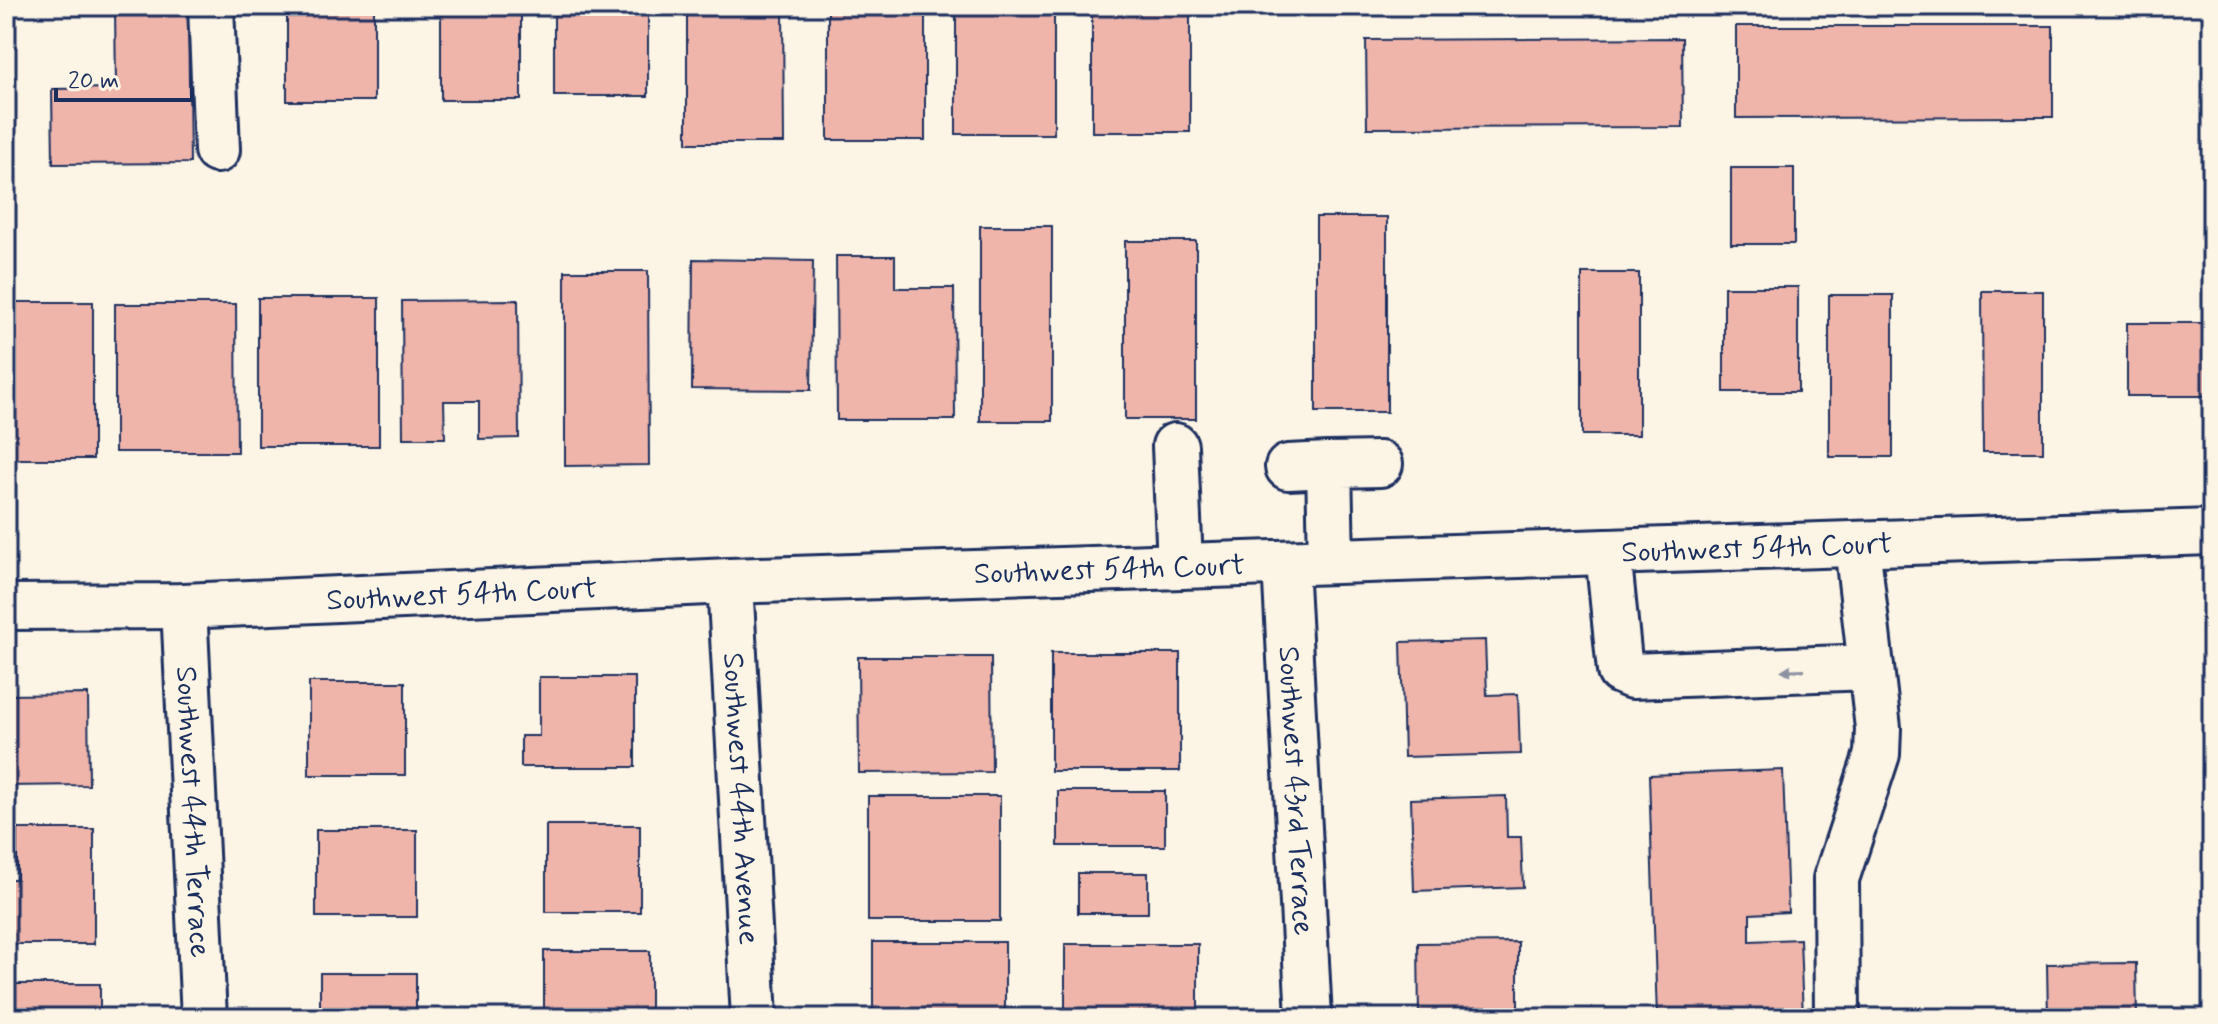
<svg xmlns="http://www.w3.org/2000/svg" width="2218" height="1024" font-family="Mynerve,sans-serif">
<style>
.building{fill:#efb5aa;stroke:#1b2f5e;stroke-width:2}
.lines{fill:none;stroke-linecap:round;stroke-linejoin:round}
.minor-casing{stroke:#1b2f5e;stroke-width:50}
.minor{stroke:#fcf5e5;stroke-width:44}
.oneway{fill:#8c92a2}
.labels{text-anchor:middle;stroke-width:6;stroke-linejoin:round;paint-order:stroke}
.street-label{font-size:30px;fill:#1b2f5e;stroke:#fcf5e5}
</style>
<rect width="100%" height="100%" fill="#fcf5e5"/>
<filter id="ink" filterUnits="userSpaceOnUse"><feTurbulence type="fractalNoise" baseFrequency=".0125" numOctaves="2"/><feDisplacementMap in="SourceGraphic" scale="16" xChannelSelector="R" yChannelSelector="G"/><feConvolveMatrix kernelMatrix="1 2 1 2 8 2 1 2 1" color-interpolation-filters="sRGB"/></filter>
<g filter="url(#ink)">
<g class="building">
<path d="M46,6H188L190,163L53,164L52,89L116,88L115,8L47,9Z"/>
<rect x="287" y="6" width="87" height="95"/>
<rect x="441" y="6" width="80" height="94"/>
<rect x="554" y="6" width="94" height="90"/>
<path d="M687,6H783L784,143H687Z"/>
<rect x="828" y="6" width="97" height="134"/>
<rect x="956" y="6" width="98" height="128"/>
<rect x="1092" y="6" width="98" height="126"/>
<path d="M1736,26H2053V117L1736,118Z"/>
<path d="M1682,38L1683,127L1367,128L1366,40Z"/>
<path d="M6,91L7,168H6Z"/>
<rect x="1731" y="168" width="63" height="76"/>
<rect x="1316" y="217" width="71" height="195"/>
<rect x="980" y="226" width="72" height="195"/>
<rect x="1125" y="241" width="71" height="178"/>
<path d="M836,256H895V288H954L955,420H837Z"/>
<path d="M693,259L813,261L811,390L692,389Z"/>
<path d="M565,271H648L649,465L565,466Z"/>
<rect x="1582" y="273" width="57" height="162"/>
<rect x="1724" y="287" width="74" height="105"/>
<path d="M1982,291H2043V452H1983Z"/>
<rect x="1829" y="295" width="64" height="162"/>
<rect x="258" y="298" width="121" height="148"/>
<path d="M518,300L519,438L479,439V401H444L445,438H403L402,301Z"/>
<rect x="6" y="302" width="87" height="157"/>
<path d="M115,304H236L237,452H115Z"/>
<rect x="2127" y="323" width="85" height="73"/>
<path d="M1485,640L1487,695L1518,694L1520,754L1404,757L1401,642Z"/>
<rect x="1051" y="653" width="129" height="118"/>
<path d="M858,657H991L992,772L859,773Z"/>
<path d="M539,677H635V767H521V736H539Z"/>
<rect x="309" y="682" width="96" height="93"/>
<path d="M88,694L89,785L6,786V695Z"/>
<path d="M1783,770L1788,912L1750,914V941L1800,939L1803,1018H1657L1649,775Z"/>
<rect x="1058" y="791" width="107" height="55"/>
<rect x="868" y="796" width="132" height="125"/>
<path d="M1506,796L1507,837H1521L1523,887L1414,891L1411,799Z"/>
<rect x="546" y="825" width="94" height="87"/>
<path d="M17,829H94V944H6V879H17Z"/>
<rect x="316" y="830" width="101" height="87"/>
<rect x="1078" y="873" width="70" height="40"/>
<rect x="873" y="942" width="132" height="76"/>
<path d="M1518,942V1018H1419L1418,943Z"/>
<rect x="1065" y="944" width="133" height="74"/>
<rect x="544" y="951" width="106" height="67"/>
<path d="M2136,963L2137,1018H2048L2047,964Z"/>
<rect x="320" y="973" width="96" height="45"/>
<rect x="6" y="984" width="94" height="34"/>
</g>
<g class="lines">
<defs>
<g id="minor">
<path d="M211,6L217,150"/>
<path d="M1175,446L1180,566"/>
<path d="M1288,467L1329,465"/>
<path d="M1608,552L1620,671L1632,676L1871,667"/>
<path d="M1331,561L1329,465L1380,464"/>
<path id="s1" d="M1285,563L1309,1018"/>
<path id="s2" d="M730,581L754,1018"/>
<path id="s3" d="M184,606L204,1018"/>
<path id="s4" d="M6,607L184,606L730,581L2212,532"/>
<path d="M1837,1018L1836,879L1877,754L1878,728L1857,545"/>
</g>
</defs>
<use href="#minor" class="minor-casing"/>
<use href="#minor" class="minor"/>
</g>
<defs><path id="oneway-solid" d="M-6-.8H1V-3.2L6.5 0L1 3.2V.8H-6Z" transform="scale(2)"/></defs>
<use class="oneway" href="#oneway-solid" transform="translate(1793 670) rotate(178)"/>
</g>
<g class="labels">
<g class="street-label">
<text dy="10" stroke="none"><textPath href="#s4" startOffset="1752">Southwest 54th Court</textPath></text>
<text dy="10" stroke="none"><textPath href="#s4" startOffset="1104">Southwest 54th Court</textPath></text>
<text dy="10" stroke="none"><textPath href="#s4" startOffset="456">Southwest 54th Court</textPath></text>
<text dy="10" stroke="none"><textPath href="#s1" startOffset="228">Southwest 43rd Terrace</textPath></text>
<text dy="10" stroke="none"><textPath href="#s2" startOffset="218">Southwest 44th Avenue</textPath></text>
<text dy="10" stroke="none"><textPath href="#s3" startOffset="206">Southwest 44th Terrace</textPath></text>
</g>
</g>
<rect width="2218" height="1024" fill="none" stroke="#fcf5e5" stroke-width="32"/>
<rect x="16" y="16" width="2186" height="992" fill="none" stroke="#1b2f5e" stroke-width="3" filter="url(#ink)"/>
<path d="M56 88v12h136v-12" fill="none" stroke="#1b2f5e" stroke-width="4"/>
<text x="68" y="88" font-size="24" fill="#1b2f5e" stroke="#fcf5e5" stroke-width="6" paint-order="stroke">20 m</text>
</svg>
